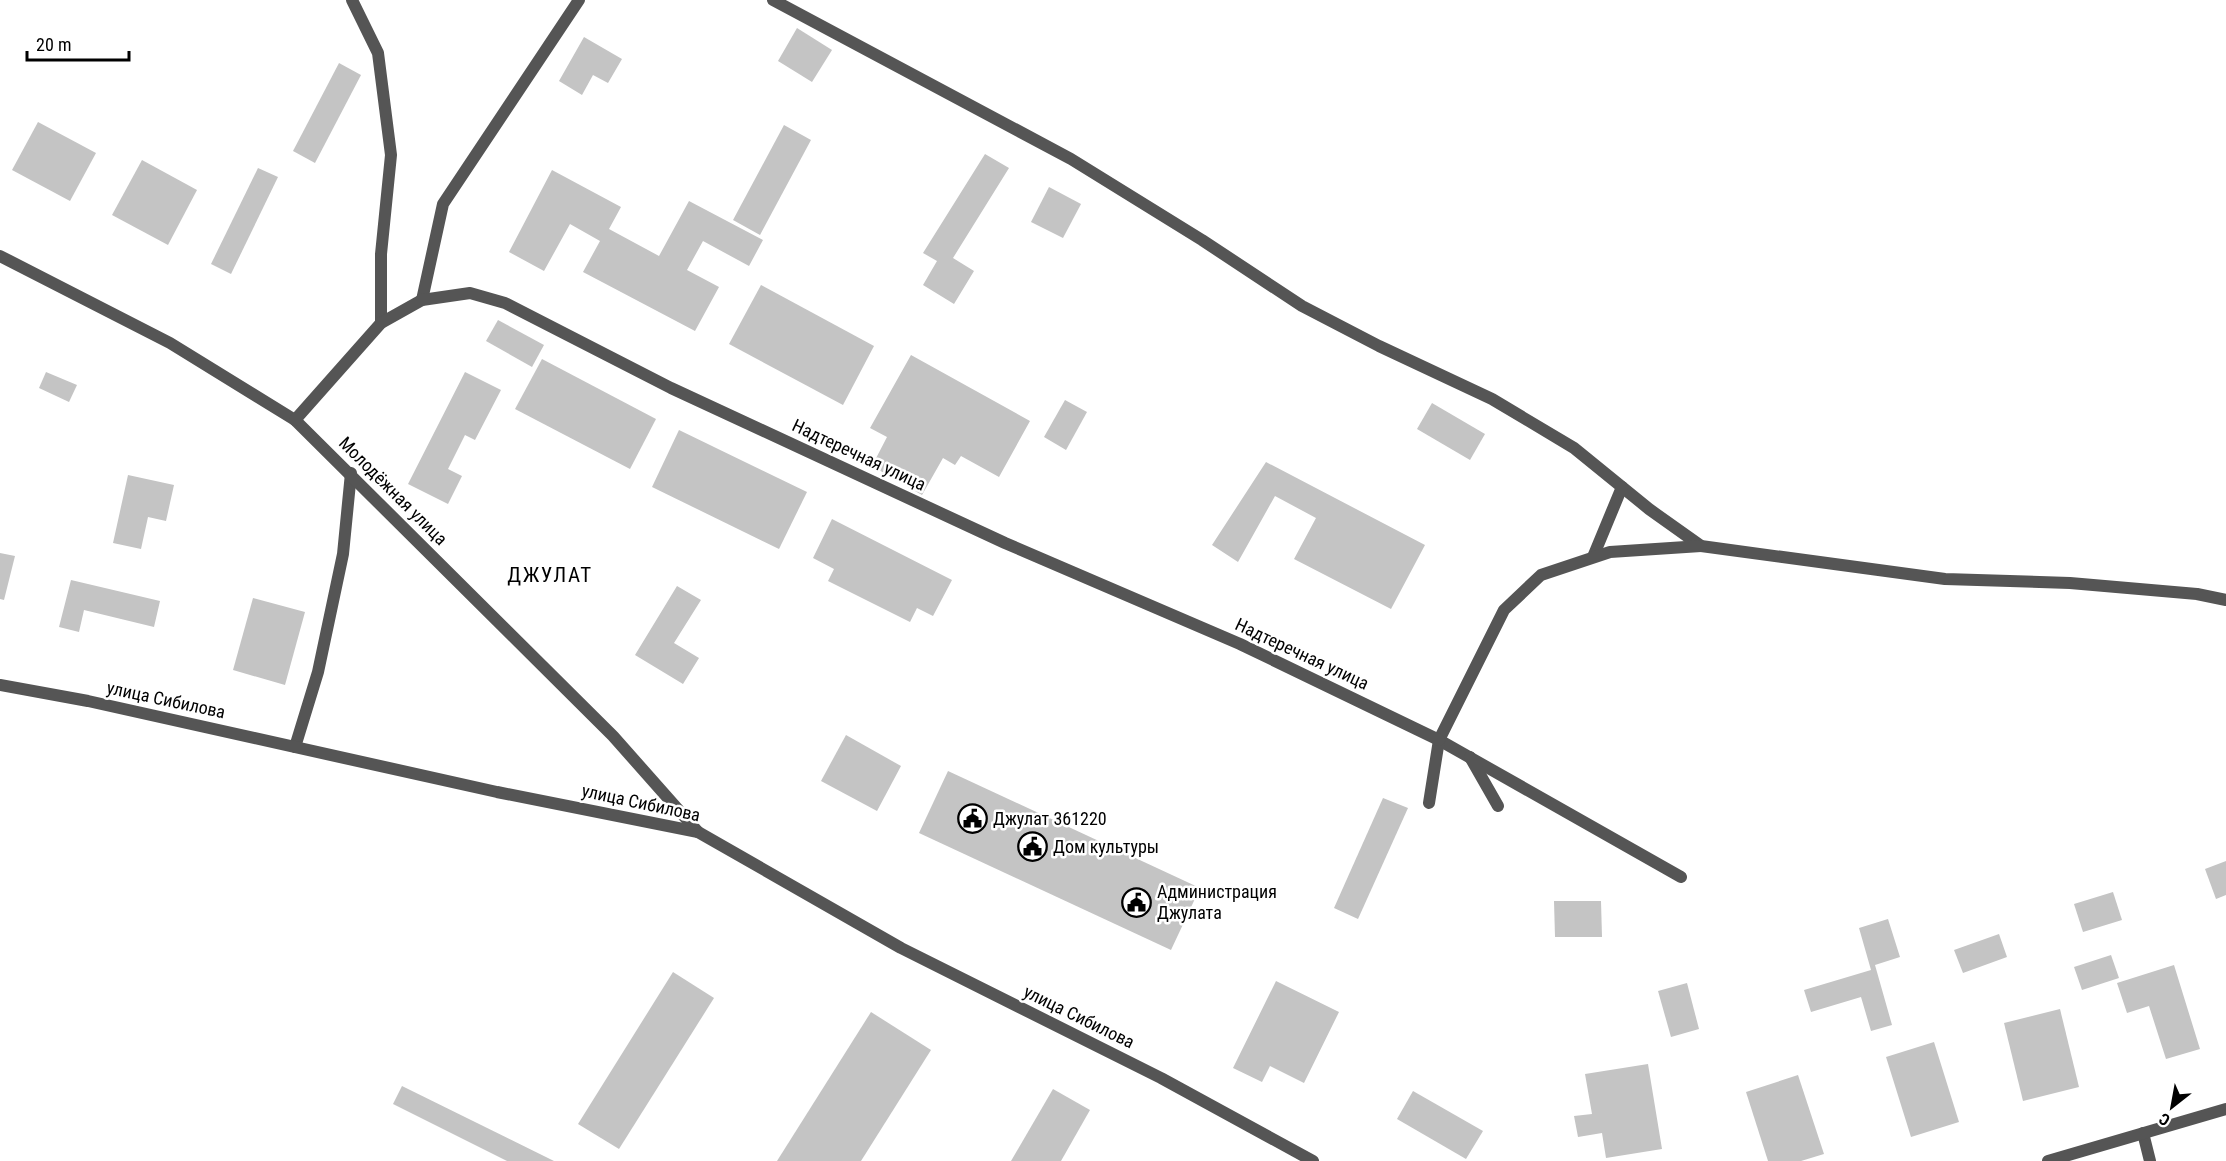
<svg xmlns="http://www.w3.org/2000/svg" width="2226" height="1161" font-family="'Roboto Condensed',sans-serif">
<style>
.building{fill:#c4c4c4}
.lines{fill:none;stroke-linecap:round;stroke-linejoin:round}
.service{stroke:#555;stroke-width:12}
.minor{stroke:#555;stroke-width:12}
.labels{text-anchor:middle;stroke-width:5;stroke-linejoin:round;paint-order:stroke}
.street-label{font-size:18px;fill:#000;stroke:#fff}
.poi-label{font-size:18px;fill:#000;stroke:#fff;text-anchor:start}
.quarter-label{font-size:21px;letter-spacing:1.5px;fill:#000;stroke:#fff}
</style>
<rect width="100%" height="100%" fill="#fff"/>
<g class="building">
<path d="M797,28L832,50L812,82L778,61Z"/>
<path d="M584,37L622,59L608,83L593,75L582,95L559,81Z"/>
<path d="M339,63L361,75L315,163L293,151Z"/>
<path d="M38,122L96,153L70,201L12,170Z"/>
<path d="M784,125L811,140L760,235L733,220Z"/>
<path d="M985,154L1009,168L953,258L974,271L954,304L923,285L937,261L923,253Z"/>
<path d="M142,160L197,190L168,245L112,215Z"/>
<path d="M258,168L278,177L231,274L211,264Z"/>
<path d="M552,170L621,207L609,229L659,256L689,201L763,240L749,266L703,241L687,270L719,287L695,331L583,272L600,241L570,224L544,271L509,252Z"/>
<path d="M1049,187L1081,204L1063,238L1031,222Z"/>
<path d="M761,285L874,346L843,405L729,344Z"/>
<path d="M498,320L544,345L532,367L486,341Z"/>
<path d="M911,355L1030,421L999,477L961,456L955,465L943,458L922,495L872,466L887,437L870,428Z"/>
<path d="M542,359L656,419L630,469L515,409Z"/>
<path d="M46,372L77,385L69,402L39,388Z"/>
<path d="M465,372L501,390L475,440L465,435L448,469L462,476L448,504L408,484Z"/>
<path d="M1065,400L1087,412L1066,450L1044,437Z"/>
<path d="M1432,403L1485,434L1470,460L1417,429Z"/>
<path d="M679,430L807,492L779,549L652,487Z"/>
<path d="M1266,462L1425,545L1391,609L1294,559L1316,518L1275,496L1238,562L1212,545Z"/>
<path d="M128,475L174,485L166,521L148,517L141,549L113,543Z"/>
<path d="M832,519L952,580L933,616L917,608L910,622L828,581L834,569L813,558Z"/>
<path d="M0,553L15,556L4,600L0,599Z"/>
<path d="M71,580L160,601L154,627L84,610L79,632L59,627Z"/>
<path d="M677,586L701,600L674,643L699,658L683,684L635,655Z"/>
<path d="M253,598L305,612L285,685L233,670Z"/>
<path d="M846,735L901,766L877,811L821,781Z"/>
<path d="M948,771L1200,888L1171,950L919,833Z"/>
<path d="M1383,798L1408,808L1358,919L1334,908Z"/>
<path d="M2226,861V895L2216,899L2205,869Z"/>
<path d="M2113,892L2122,920L2083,932L2074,904Z"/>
<path d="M1554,901H1601L1602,937H1555Z"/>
<path d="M1888,919L1900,957L1875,965L1892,1025L1871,1031L1861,997L1811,1012L1804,990L1871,970L1859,928Z"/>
<path d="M1999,934L2007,957L1963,973L1954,950Z"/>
<path d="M2111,955L2119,978L2082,990L2074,967Z"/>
<path d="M2174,965L2200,1049L2166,1059L2149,1006L2127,1013L2117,983Z"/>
<path d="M673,972L714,998L619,1149L578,1124Z"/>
<path d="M1276,981L1339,1012L1304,1083L1270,1066L1262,1082L1233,1068Z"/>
<path d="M1687,983L1699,1029L1671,1037L1658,991Z"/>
<path d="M2060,1009L2079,1087L2023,1101L2004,1023Z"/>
<path d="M871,1012L931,1050L861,1161H777Z"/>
<path d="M1934,1042L1959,1122L1911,1137L1886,1057Z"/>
<path d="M1648,1064L1662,1149L1606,1158L1602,1133L1578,1137L1574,1116L1592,1114L1585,1074Z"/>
<path d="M1798,1075L1824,1154L1801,1161H1768L1746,1092Z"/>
<path d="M402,1086L554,1161H507L393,1104Z"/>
<path d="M1053,1089L1090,1110L1061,1161H1011Z"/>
<path d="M1413,1091L1483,1131L1466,1159L1397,1119Z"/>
</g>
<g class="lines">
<g class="service">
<path d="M352,0L378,53L391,155L381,254V323"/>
<path d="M773,0L1071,159L1202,240L1302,306L1379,346L1492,399L1574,448L1649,509L1701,546L1945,579L2070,583L2197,594L2226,600"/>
<path d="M422,300L443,204L579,0"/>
<path d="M1593,557L1622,487"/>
<path d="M1439,740L1681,877"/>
<path d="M295,747L318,672L343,554L351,473"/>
<path d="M1470,757L1498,806"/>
<path d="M1429,803L1439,740L1504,610L1541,575L1610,552L1701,546"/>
<path d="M2143,1133L2150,1161"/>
</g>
<g class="minor">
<path d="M0,256L170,343L295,420L613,736L698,832"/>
<path d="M295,420L381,323L422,300L470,293L505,303L671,388L1005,543L1240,644L1439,740"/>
<path d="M0,685L88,701L497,792L698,832L901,948L1161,1078L1313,1161"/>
<path d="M2048,1161L2226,1109"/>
</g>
</g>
<defs>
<symbol id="civic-ring" viewBox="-11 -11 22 22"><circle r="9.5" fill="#fff" stroke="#000" stroke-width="1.5"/><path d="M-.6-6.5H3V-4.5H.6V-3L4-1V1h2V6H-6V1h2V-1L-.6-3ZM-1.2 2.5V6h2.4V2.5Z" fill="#000"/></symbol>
</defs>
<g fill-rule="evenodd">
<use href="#civic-ring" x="956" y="802" width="33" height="33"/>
<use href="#civic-ring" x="1016" y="830" width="33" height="33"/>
<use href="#civic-ring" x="1120" y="886" width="33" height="33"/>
</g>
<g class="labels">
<g class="street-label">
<text transform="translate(859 455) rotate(25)" y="6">Надтеречная улица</text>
<text transform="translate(393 491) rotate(45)" y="6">Молодёжная улица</text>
<text transform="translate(1302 654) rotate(25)" y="6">Надтеречная улица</text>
<text transform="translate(166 700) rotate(12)" y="6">улица Сибилова</text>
<text transform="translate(641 803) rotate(12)" y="6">улица Сибилова</text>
<text transform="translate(1079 1017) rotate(26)" y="6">улица Сибилова</text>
</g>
<g class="poi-label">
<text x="993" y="825">Джулат 361220</text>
<text x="1053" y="853">Дом культуры</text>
<text x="1157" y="898">Администрация<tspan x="1157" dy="21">Джулата</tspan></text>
</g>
<g class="quarter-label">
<text x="550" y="582">ДЖУЛАТ</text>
</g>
</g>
<g transform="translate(2172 1107) rotate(211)" stroke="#ffffff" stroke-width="4.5" paint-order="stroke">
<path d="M0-4.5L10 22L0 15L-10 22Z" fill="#000000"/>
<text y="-9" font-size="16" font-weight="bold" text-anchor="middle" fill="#000000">С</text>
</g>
<path d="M27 51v9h102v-9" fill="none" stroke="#000000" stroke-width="3"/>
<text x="36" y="51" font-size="18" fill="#000000" stroke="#ffffff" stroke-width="4.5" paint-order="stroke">20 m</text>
</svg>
